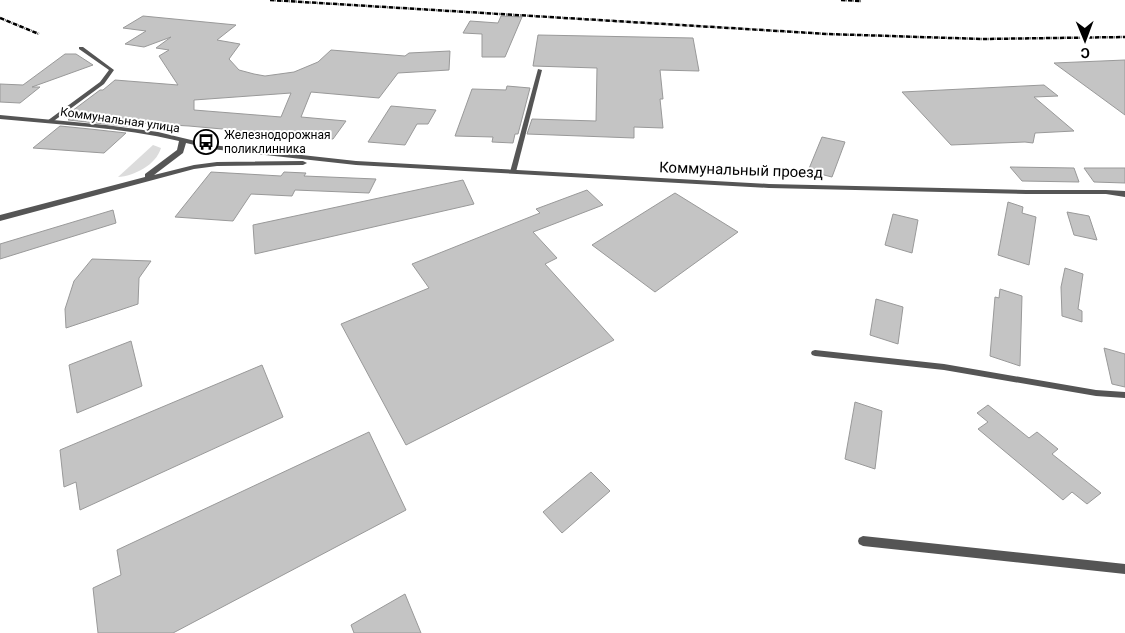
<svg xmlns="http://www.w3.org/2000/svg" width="1125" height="633" font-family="Roboto,sans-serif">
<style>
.green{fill:#dcdcdc}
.building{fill:#c4c4c4;stroke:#999;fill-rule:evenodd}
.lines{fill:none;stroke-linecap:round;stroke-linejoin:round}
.lane{fill:#555;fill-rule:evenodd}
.street{fill:#555;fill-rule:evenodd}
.rail{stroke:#000;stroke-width:2.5;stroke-dasharray:4.5 1 0.5 1;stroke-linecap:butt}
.labels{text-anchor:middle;stroke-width:4;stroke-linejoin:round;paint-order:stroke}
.far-street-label{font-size:12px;fill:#000;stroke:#fff}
.far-poi-label{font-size:12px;fill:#000;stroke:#fff;text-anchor:start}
.street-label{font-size:15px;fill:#000;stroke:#fff}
</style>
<rect width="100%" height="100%" fill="#fff"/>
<path class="green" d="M153,145L161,148C156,165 134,176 118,177Z"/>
<g class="building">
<path d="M143,16L236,25L217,40L240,44L229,59L239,70L254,74L265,76L294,72L318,62L331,50L405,56L409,53L450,51L449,70L398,73L379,98L311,92L301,117L346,121L333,139L189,126L137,123L133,127L68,120L70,118L64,117L100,90H103L115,80L178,85L159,56L169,50L156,48L171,37L144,47L125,44L146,31L123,28ZM291,93L281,117L194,110V100Z"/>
<path d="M501,16L522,17L505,57H482V34L463,33L470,21L498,23Z"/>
<path d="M538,35L693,38L699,71L660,70L663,99H660L663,128L634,127V138L527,134L532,119L596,121L597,68L533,66Z"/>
<path d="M65,54H76L93,65L32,87H40L20,103L0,102V84L23,85Z"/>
<path d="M1125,60V115L1054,63Z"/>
<path d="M1044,85L1058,96L1034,97L1074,131L1035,133L1033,143L1025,142L951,145L902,92Z"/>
<path d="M507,86L530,88L518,134H515L513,143L492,142L493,137L455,136L472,89L506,90Z"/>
<path d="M391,106L436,110L428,124H417L405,145L368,142Z"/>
<path d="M60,126L90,129L126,133L104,153L33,148Z"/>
<path d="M822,137L845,142L832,177L808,171Z"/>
<path d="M1010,167L1074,168L1079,182L1022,181Z"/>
<path d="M1084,168H1125V183L1094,182Z"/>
<path d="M211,172L281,176L284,172L306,173L304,176L376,179L369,193L295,190L292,196L251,194L233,221L175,217Z"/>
<path d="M463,180L474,204L255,254L253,225Z"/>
<path d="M587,190L603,205L533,232L557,258L545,264L614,340L406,445L341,324L429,288L412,264L540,213L536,209Z"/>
<path d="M675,193L738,232L655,292L592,245Z"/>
<path d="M1008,202L1023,207L1022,213L1036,217L1029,265L998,255Z"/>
<path d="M113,210L116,223L0,259V244Z"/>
<path d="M1067,212L1089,216L1097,240L1074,235Z"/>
<path d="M893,214L918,220L912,253L885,245Z"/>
<path d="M92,259L151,261L139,278L138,304L66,328L65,309L74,281Z"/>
<path d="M1065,268L1083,274L1078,309L1082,311V322L1062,316L1061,287Z"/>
<path d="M1000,289L1022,296L1020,366L990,356L995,297L999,298Z"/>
<path d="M876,299L903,307L898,344L870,335Z"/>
<path d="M131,341L142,386L77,413L69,365Z"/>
<path d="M1104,348L1125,354V387L1112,384Z"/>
<path d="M262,365L283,417L80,510L76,482L64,487L60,450Z"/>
<path d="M855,402L882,411L875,469L845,459Z"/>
<path d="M988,405L1029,438L1037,432L1058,449L1052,454L1101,493L1087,504L1072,492L1063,500L978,429L988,422L977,413Z"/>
<path d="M369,432L406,510L173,633H98L93,588L121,575L117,550Z"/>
<path d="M591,472L610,491L562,533L543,512Z"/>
<path d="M405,594L421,633H354L351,625Z"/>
</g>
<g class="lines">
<g class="lane">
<path d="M79,47H83L114,70L104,84L51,123H47V121L100,82L109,70L79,49Z"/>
<path d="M538,69L542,70L516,172L515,173H511L510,172Z"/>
<path d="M815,350L944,364L1096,390L1125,392V398L1096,396L944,370L815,356L812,355L811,353L812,351Z"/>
<path d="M863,536L1125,564V574L863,546L859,544L858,541L859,538Z"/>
</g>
<path class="street" d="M0,115L106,125L158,132L212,145L356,161L769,184L1026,190H1106L1125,191V197L1106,194H1026L769,188L356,165L212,149L186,143L183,153L154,175L194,165L217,162L303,161L307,163L303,165L217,166L194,169L0,221V215L145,177V174L177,150L179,141C121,127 60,125 0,119Z"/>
<g class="rail">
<path d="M270,0L828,34L982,39L1125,37"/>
<path d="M841,0L862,1"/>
<path d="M0,18L39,34"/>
</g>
</g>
<defs>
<symbol id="bus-ring" viewBox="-11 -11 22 22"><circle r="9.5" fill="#fff" stroke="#000" stroke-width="1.5"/><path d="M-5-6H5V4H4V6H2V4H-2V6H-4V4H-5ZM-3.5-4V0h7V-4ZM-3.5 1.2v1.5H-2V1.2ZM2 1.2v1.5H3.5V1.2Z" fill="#000"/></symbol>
</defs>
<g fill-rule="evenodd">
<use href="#bus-ring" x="192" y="128" width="28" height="28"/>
</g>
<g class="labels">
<g class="far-street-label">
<text transform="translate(120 120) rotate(8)" y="4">Коммунальная улица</text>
</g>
<g class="far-poi-label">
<text x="224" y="139">Железнодорожная<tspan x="224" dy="14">поликлинника</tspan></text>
</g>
<g class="street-label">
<text transform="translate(741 170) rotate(2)" y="5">Коммунальный проезд</text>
</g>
</g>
<g transform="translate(1085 40) rotate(179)" stroke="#ffffff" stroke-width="4" paint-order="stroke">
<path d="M0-4L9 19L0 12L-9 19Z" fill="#000000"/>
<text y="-8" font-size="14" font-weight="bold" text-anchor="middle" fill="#000000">С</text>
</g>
</svg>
